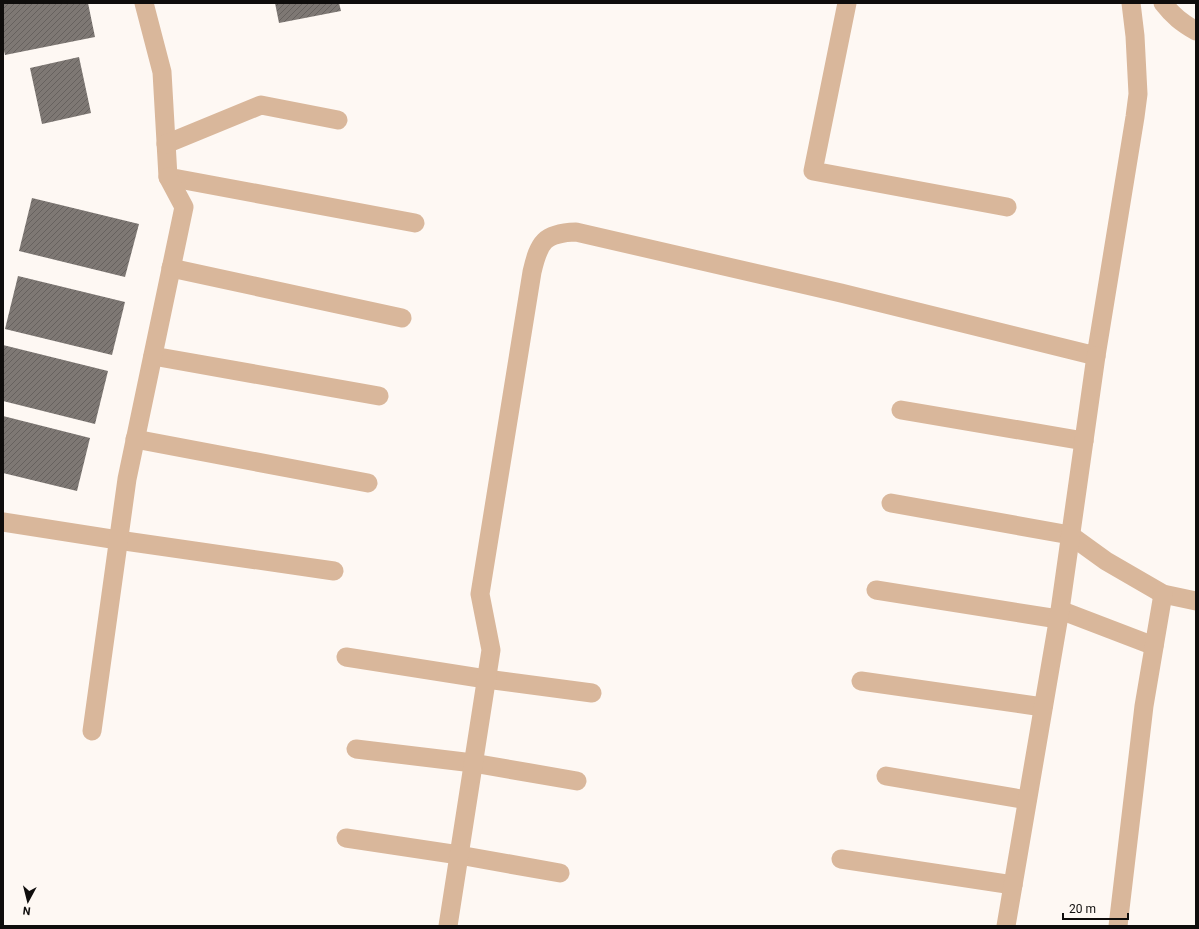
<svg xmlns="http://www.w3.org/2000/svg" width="1199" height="929" font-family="Roboto,sans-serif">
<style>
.building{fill:url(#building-hatch)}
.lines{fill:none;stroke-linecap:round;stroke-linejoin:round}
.street{stroke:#d9b79b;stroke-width:19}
</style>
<defs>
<pattern id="building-hatch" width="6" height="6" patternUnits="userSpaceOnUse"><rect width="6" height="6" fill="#7e7874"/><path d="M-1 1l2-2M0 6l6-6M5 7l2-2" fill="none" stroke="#66615e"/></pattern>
</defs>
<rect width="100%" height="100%" fill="#fef8f3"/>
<g class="building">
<path d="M3,3H88L95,37L5,55L3,47Z"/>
<path d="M275,3H339L341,11L279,23Z"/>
<path d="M79,57L91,113L42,124L30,68Z"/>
<path d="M32,198L139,224L125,277L19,251Z"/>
<path d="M18,276L125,302L112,355L5,329Z"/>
<path d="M3,345L108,371L95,424L3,401Z"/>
<path d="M3,416L90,438L77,491L3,473Z"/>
</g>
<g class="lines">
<g class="street">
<path d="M144,3L162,72L168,177L415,223"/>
<path d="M847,3L813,171L1007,207"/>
<path d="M1163,3C1173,16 1182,23 1196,31"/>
<path d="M166,144L261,105L338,120"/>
<path d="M171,268L402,318"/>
<path d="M153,356L379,396"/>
<path d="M901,410L1084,441"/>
<path d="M135,439L368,483"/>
<path d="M891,503L1070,535L1106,561L1163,594L1196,601"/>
<path d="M3,522L118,540L334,571"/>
<path d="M876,590L1058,619"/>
<path d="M1060,610L1154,646"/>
<path d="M346,657L486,679L592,693"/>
<path d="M861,681L1043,707"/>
<path d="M92,731L127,479L184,207L168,177"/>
<path d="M356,749L473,763L577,781"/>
<path d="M886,776L1027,800"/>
<path d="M346,838L459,855L560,873"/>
<path d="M841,859L1013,885"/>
<path d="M448,926L491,650L480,594L532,272C539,242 544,233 576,232L841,293L1096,356L1135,117L1138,94L1135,36L1131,3"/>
<path d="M1006,926L1060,610L1096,356"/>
<path d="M1118,926L1144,706L1163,594"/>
</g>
</g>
<rect width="1199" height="929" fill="none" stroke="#0f0d0c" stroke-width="8"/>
<g transform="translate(28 901) rotate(187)" stroke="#fef8f3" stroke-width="3" paint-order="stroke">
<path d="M0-3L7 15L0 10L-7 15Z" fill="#0f0d0c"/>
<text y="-6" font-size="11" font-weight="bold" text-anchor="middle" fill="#0f0d0c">N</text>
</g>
<path d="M1063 913v6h65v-6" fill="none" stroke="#0f0d0c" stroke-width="2"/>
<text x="1069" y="913" font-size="12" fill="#0f0d0c" stroke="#fef8f3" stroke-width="3" paint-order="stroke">20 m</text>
</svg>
